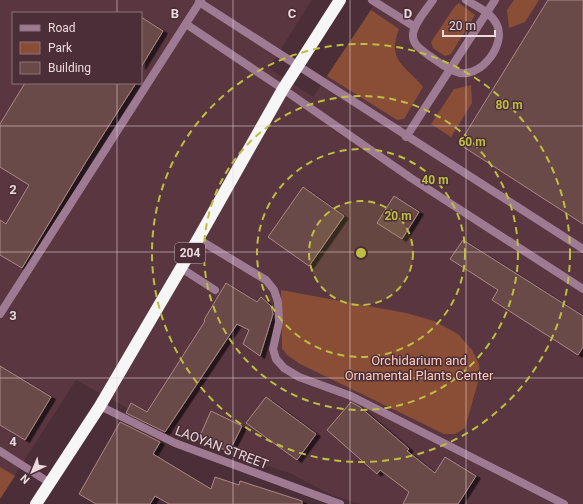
<svg xmlns="http://www.w3.org/2000/svg" width="583" height="504" font-family="Roboto,sans-serif">
<style>
.built{fill:#5a3641;fill-rule:evenodd}
.green{fill:#894e35}
.building{fill:#6a4a48;stroke:#ab8785;filter:url(#shadow)}
.lines{fill:none;stroke-linecap:round;stroke-linejoin:round}
.lane{stroke:#9e7b93;stroke-width:8}
.street{stroke:#9e7b93;stroke-width:8}
.highway{stroke:#f6f6f6;stroke-width:12}
.grid{fill:none;stroke:#ecd9de;stroke-width:1;stroke-opacity:0.55}
.ring{fill:none;stroke:#bfbe41;stroke-width:2;stroke-dasharray:7 5}
.labels{text-anchor:middle;stroke-width:3;stroke-linejoin:round;paint-order:stroke}
.shield{fill:#4b2e37;stroke:#bca6ac;stroke-width:1}
.shield-label{font-size:12px;font-weight:bold;fill:#ecd9de}
.park-label{font-size:13px;fill:#fdcdb9;stroke:#4b2e37}
.street-label{font-size:13px;fill:#ecd9de;stroke:#4b2e37}
.grid-label{font-size:13px;text-anchor:middle;font-weight:bold;fill:#ecd9de;stroke:#4b2e37;stroke-width:3;stroke-linejoin:round;paint-order:stroke}
.centre{fill:#bfbe41;stroke:#4b2e37;stroke-width:2}
.ring-label{font-size:12px;text-anchor:middle;font-weight:bold;fill:#bfbe41;stroke:#4b2e37;stroke-width:3;stroke-linejoin:round;paint-order:stroke}
</style>
<defs>
<filter id="shadow"><feDropShadow dx="4.5" dy="2.5" stdDeviation="0" flood-color="#0009"/></filter>
</defs>
<rect width="100%" height="100%" fill="#4b2e37"/>
<path class="built" d="M0,0H312L269,68L313,97L377,0H583V504H359L327,493L290,473L177,435L76,380L0,498ZM13,13H141V83H13Z"/>
<g class="green">
<path d="M514,0H539L525,22L509,28L507,10Z"/>
<path d="M459,3L475,15L451,54L445,56L433,48L431,42L455,6Z"/>
<path d="M371,10L399,29C386,62 407,66 423,87L404,119L397,120L327,76Z"/>
<path d="M471,85L472,103L451,137L431,124L454,89Z"/>
<path d="M281,290L406,313L434,321L458,334L472,350L479,364L480,375L465,428L455,434H444L300,364L287,355L282,348Z"/>
<path d="M0,467L15,476L0,499Z"/>
</g>
<g class="building">
<path d="M548,0H583V224L459,144Z"/>
<path d="M141,17L163,31L141,67Z"/>
<path d="M25,83H136L87,160L22,268L0,255V220L6,224L29,185L0,167V124Z"/>
<path d="M303,187L344,216L309,266L268,237Z"/>
<path d="M394,196L419,212L402,239L377,223Z"/>
<path d="M463,240L583,316V347L578,355L492,300L498,290L450,259Z"/>
<path d="M226,283L257,302L261,297L271,306L273,314L260,356L243,344L249,330L237,324L165,432L126,413L131,403L147,412L205,321L204,320Z"/>
<path d="M0,366L51,397L25,440L0,425Z"/>
<path d="M266,397L316,434L297,460L246,423Z"/>
<path d="M351,402L360,407L409,449L407,451L435,473L445,457L476,476L458,504H403L409,492L380,470L377,474L327,430Z"/>
<path d="M211,411L242,426L229,452L199,438Z"/>
<path d="M120,422L160,442L153,454L211,489L215,477L239,485L240,481L302,501V504H169L155,496L150,504H96L79,494Z"/>
</g>
<g class="lines">
<g class="lane">
<path d="M372,0L415,27"/>
<path d="M433,0C427,9 414,23 413,34C412,45 421,49 428,55C438,61 448,71 460,73C482,77 506,44 497,25C491,12 477,7 466,0"/>
<path d="M199,2L583,249"/>
<path d="M186,24L283,89"/>
<path d="M406,137L495,0"/>
<path d="M181,268L215,290"/>
<path d="M0,314L201,0"/>
<path d="M0,451L50,483"/>
</g>
<g class="street">
<path d="M283,89L411,178L583,289"/>
<path d="M198,239L266,280L274,290L278,302L279,322L273,349L276,359L284,368L299,377L351,396L564,504"/>
<path d="M100,406L175,443L340,504"/>
</g>
<path class="highway" d="M36,504L100,406L198,239L283,89L340,0"/>
</g>
<path class="grid" d="M117,0V13M233,0V504M350,0V504M466,0V504M117,83V504M0,126H583M0,252H583M0,378H583"/>
<circle cx="361" cy="253" r="52" fill="#bfbe41" fill-opacity=".12"/>
<g class="ring">
<circle cx="361" cy="253" r="52"/>
<circle cx="361" cy="253" r="104"/>
<circle cx="361" cy="253" r="157"/>
<circle cx="361" cy="253" r="209"/>
</g>
<g class="labels">
<rect class="shield" x="175" y="243" width="30" height="20" rx="3"/>
<g class="shield-label">
<text x="190" y="257">204</text>
</g>
<g class="park-label">
<text x="419" y="365">Orchidarium and<tspan x="419" dy="15">Ornamental Plants Center</tspan></text>
</g>
<g class="street-label">
<text transform="translate(222 447) rotate(21)" y="5">LAOYAN STREET</text>
</g>
</g>
<g class="grid-label">
<text x="175" y="18">B</text>
<text x="292" y="18">C</text>
<text x="408" y="18">D</text>
<text x="13" y="194">2</text>
<text x="13" y="320">3</text>
<text x="13" y="446">4</text>
</g>
<circle cx="361" cy="253" r="6" class="centre"/>
<g class="ring-label">
<text x="509" y="109">80 m</text>
<text x="472" y="146">60 m</text>
<text x="435" y="184">40 m</text>
<text x="398" y="220">20 m</text>
</g>
<rect x="12" y="12" width="130" height="72" fill="#4b2e37" stroke="#8b727a"/>
<rect x="20" y="25" width="20" height="6" fill="#9e7b93" stroke="#8b727a"/>
<text x="48" y="32" font-size="12" fill="#ecd9de">Road</text>
<rect x="20" y="42" width="20" height="12" fill="#894e35" stroke="#8b727a"/>
<text x="48" y="52" font-size="12" fill="#ecd9de">Park</text>
<rect x="20" y="62" width="20" height="12" fill="#6a4a48" stroke="#8b727a"/>
<text x="48" y="72" font-size="12" fill="#ecd9de">Building</text>
<g transform="translate(32 472) rotate(224)" stroke="#4b2e37" stroke-width="3" paint-order="stroke">
<path d="M0-3L7 15L0 10L-7 15Z" fill="#ecd9de"/>
<text y="-6" font-size="11" font-weight="bold" text-anchor="middle" fill="#ecd9de">N</text>
</g>
<path d="M443 30v6h52v-6" fill="none" stroke="#ecd9de" stroke-width="2"/>
<text x="449" y="30" font-size="12" fill="#ecd9de" stroke="#4b2e37" stroke-width="3" paint-order="stroke">20 m</text>
</svg>
